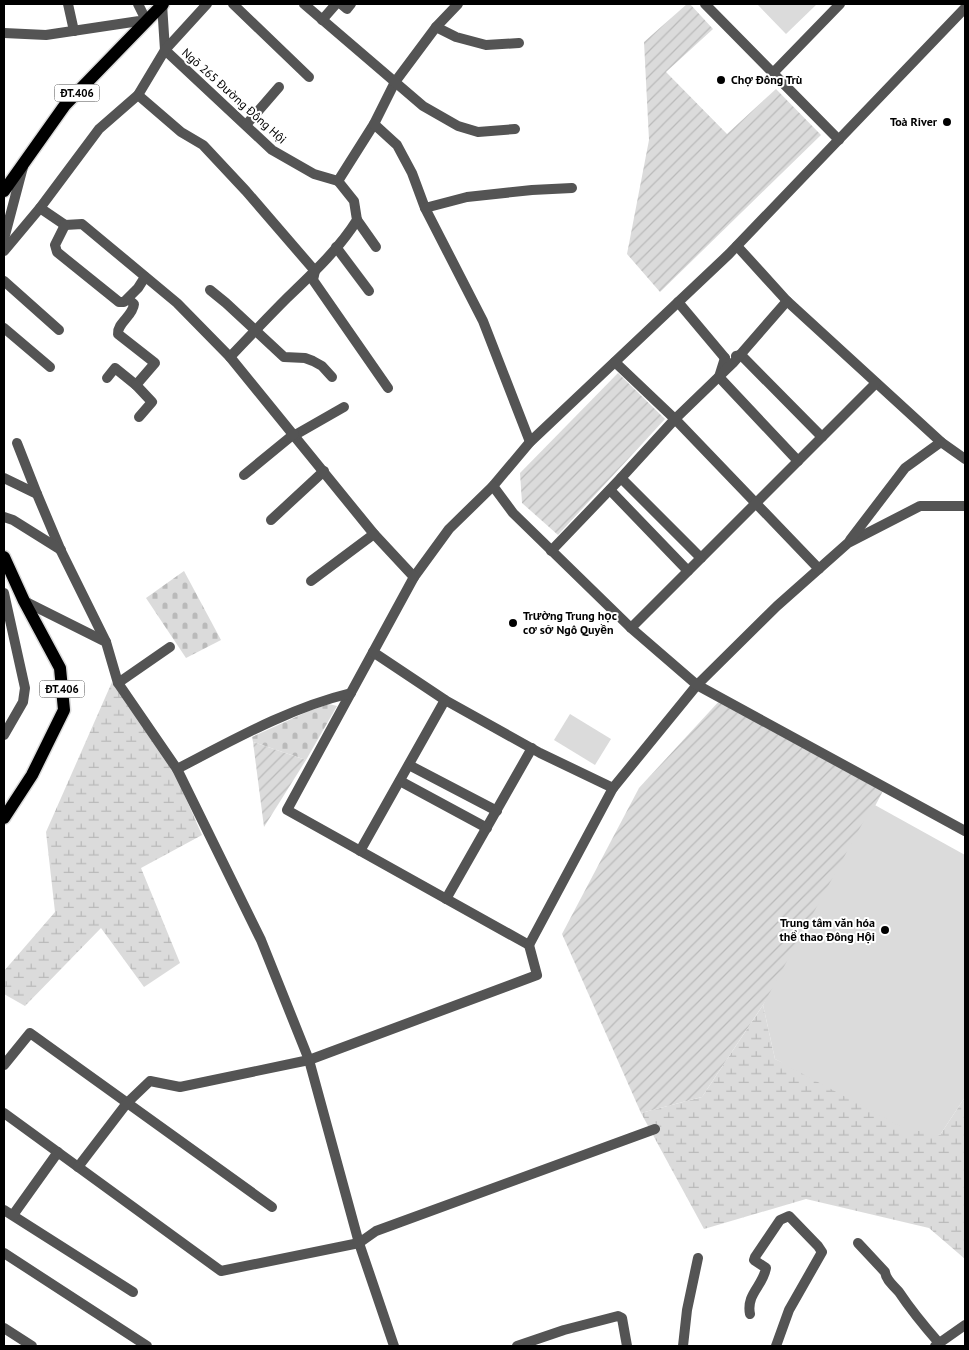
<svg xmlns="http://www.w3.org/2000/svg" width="969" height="1350" font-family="'PT Sans',sans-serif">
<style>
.wetland{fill:url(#wetland-marsh)}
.cemetery{fill:url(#cemetery-stones)}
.garden{fill:url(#garden-furrows)}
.pitch{fill:#dbdbdb}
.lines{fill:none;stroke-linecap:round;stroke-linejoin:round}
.primary-casing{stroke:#dbdbdb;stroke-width:15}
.minor{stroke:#545454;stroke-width:10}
.primary{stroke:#000;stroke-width:12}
.poi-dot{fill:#000;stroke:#fff;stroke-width:2}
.labels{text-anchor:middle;stroke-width:4;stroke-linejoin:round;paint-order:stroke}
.shield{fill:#fff;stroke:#4c4c4c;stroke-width:1}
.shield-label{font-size:11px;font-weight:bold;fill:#000}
.poi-label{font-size:12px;font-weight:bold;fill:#000;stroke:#fff;text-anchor:start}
.street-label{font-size:12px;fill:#000;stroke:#fff}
</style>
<defs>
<pattern id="wetland-marsh" width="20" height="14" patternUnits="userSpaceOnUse" patternTransform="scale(1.25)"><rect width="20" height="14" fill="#dbdbdb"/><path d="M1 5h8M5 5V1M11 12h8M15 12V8" fill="none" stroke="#bababa"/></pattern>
<pattern id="cemetery-stones" width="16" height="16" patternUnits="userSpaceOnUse" patternTransform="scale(1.25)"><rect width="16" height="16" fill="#dbdbdb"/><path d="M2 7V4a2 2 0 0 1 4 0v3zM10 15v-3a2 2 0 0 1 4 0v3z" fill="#bababa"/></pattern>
<pattern id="garden-furrows" width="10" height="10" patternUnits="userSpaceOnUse" patternTransform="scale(1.25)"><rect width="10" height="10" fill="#dbdbdb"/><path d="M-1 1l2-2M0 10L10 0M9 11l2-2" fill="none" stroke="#bababa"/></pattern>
</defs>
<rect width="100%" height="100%" fill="#fff"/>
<g class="wetland">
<path d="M112,682L173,769L202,835L141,868L180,963L144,987L101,928L25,1006L4,994V971L55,912L46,832Z"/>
<path d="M763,1005L775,1059L940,1135L965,1097V1259L929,1228L806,1199L704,1229L641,1113L702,1097Z"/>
</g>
<g class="cemetery">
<path d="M184,571L221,640L186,658L146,598Z"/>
<path d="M329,704L337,706L306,760L253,742L252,737L309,711Z"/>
</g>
<g class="garden">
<path d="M687,4H690L713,29L666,72L727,134L776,89L821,135L660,292L627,254L649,140L644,42Z"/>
<path d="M618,373L665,419L558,535L522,503L520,473Z"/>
<path d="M722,698L885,787L802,946L702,1097L641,1113L562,934L639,788Z"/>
<path d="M253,742L306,760L264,827Z"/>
</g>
<g class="pitch">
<path d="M757,4H817L786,34Z"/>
<path d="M570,714L611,739L595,765L554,740Z"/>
<path d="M873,804L965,855V1097L940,1135L903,1128L775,1059L763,1005Z"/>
</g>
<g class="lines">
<defs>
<g id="primary">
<path d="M4,191L65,105L163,4"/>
<path d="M4,557L24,601L60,668L64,710L32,775L4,818"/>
</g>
</defs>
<use href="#primary" class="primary-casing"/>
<g class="minor">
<path d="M68,4L74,31"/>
<path d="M162,4L165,50L272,150L314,174L338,181L374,124L395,82L436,27L458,4"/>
<path d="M233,4L309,77"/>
<path d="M304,4L423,106L458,126L478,132L515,129"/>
<path d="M341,4L347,9L351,4"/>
<path d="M705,4L839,140"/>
<path d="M965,8L729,254L530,442L493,486L449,529L414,577L287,810L529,945L613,788L697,685L777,606L848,543L920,506H965"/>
<path d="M322,20L336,4"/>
<path d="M436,27L456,37L486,45L519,43"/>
<path d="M4,33L46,35L146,20L138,4"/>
<path d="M773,73L840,4"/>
<path d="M138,95L181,132L203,145L246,191L315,271L313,280L388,388"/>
<path d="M374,124L397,145L412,173L425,208L483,321L530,442"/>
<path d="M246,125L279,87"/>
<path d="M40,208L65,225L82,224L177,303L230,357L374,534L414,577"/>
<path d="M425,208L467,197L532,190L572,188"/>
<path d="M357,220L376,247"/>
<path d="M65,225L55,245L57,252L119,302H124L138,288L145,277"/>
<path d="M4,239L23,167"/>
<path d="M737,246L787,301L941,442"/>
<path d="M336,247L369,291"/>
<path d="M4,251L40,208L99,129L138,95L165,50L207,4"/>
<path d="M4,281L59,330"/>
<path d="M210,290L226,303L284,357L305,358L313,361L322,366L332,377"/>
<path d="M678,302L725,358"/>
<path d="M4,328L50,367"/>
<path d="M736,356L741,355L822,437"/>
<path d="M230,357C249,337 268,317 287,298C312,274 339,249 357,220L354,201L338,181"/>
<path d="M725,358L719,377L798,461"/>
<path d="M615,362L675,419L819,569"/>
<path d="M107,378L115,368L136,385L155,363L118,334C117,323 133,316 134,304L128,299"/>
<path d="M136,385L152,402L139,417"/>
<path d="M295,435L344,407"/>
<path d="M17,443L37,494"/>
<path d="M244,475L294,434"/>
<path d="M4,478L37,494L61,551L106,642"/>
<path d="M621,478L701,558"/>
<path d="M493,486L513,513L631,628L697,685L965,831"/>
<path d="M610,490L688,571"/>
<path d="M4,517L13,520L61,550"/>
<path d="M271,520L324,471"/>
<path d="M850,540L905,468L941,442L965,459"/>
<path d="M551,551L621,478L675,419L733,363L787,301"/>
<path d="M311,581L374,534"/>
<path d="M4,593L25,688L23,702L4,735"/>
<path d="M24,601L106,642L118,683L177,769L261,940L309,1060L359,1243L394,1346"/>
<path d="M631,628L876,383"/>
<path d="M373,652L445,700L540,753L613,788"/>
<path d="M118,683L170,647"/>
<path d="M409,765L497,811"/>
<path d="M177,769C233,740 289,708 351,693"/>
<path d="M400,781L487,828"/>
<path d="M360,851L445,700"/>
<path d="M446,899L532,748"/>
<path d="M4,1065L30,1033L272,1207"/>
<path d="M4,1113L221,1271L359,1243L376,1231L655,1129"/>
<path d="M78,1167L127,1103L150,1081L180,1087L309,1060L537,975L529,945"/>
<path d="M4,1210L133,1292"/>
<path d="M13,1215L58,1152"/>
<path d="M858,1243L885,1272C886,1280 894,1286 899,1292C911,1310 925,1327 939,1343"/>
<path d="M4,1253L147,1346"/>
<path d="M750,1314C746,1294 763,1286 766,1268L754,1260L755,1257L780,1220L789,1216L818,1246L822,1252L789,1310L776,1346"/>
<path d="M4,1328L32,1346"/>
<path d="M517,1346L564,1330L618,1316L622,1318L627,1346"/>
<path d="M683,1346L687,1310L698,1258"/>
<path d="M935,1346L965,1325"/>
</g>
<use href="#primary" class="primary"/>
</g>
<g class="poi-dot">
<circle cx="721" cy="80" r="5"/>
<circle cx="947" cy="122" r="5"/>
<circle cx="513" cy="623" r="5"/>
<circle cx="885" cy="930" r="5"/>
</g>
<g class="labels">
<g class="shield">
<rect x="54.5" y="84.5" width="45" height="17" rx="4"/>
<rect x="39.5" y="680.5" width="45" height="17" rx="4"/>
</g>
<g class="shield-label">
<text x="77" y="97">ĐT.406</text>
<text x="62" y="693">ĐT.406</text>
</g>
<g class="poi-label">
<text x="731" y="84">Chợ Đông Trù</text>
<text x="937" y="126" text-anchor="end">Toà River</text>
<text x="523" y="620">Trường Trung học<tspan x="523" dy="14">cơ sở Ngô Quyền</tspan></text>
<text x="875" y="927" text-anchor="end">Trung tâm văn hóa<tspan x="875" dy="14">thể thao Đông Hội</tspan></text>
</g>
<g class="street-label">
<text transform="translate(234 96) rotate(42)" y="4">Ngõ 265 Đường Đông Hội</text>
</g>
</g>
<rect width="969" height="1350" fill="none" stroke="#000000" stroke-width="10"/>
</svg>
